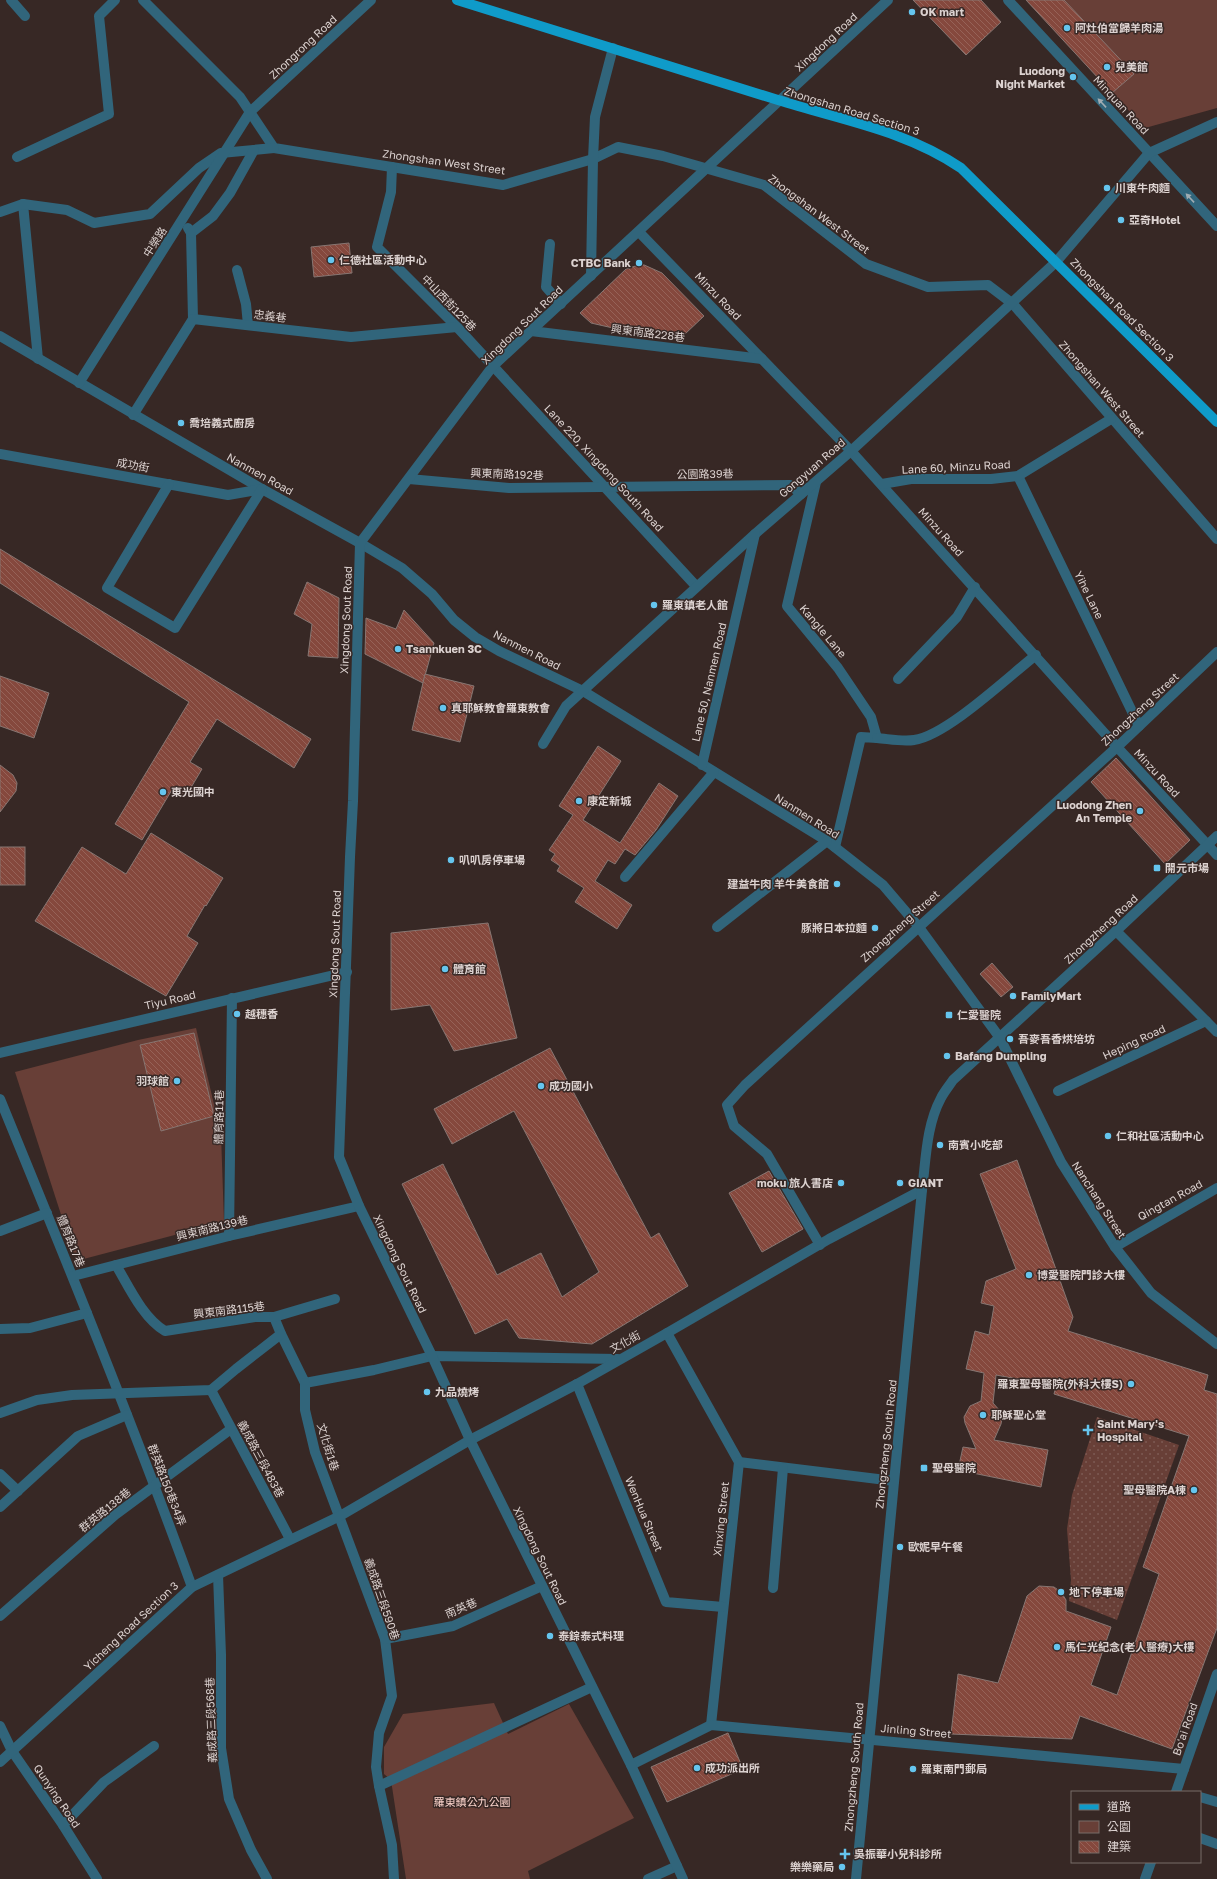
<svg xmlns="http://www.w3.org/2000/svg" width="1217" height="1879" font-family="'Golos Text','Noto Sans TC',sans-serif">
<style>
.grass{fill:url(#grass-dots)}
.park{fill:#683f37}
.building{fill:url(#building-back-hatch);stroke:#877672}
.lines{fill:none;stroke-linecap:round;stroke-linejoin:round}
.minor{stroke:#31657b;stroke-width:10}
.major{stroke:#0f9bc9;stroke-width:10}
.oneway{fill:#a0acb2}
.poi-dot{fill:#65c5ee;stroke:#372825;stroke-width:1.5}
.labels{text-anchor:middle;stroke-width:3;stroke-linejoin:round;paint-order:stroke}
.poi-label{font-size:11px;font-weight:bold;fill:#dcd2d0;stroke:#372825;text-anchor:start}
.street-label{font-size:11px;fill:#dcd2d0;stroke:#372825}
.park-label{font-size:11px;fill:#fbd3cb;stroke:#372825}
</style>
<defs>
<pattern id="grass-dots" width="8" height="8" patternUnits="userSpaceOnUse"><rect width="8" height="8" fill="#683f37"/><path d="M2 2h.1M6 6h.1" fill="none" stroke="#7d5a53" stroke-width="1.8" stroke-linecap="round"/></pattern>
<pattern id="building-back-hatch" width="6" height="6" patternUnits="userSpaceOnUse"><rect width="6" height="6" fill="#85483d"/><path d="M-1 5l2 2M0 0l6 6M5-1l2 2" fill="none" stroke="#966258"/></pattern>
</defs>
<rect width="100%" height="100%" fill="#372825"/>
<path class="grass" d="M1097,1417L1179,1445L1117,1620L1069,1601L1071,1580L1067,1529L1072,1495Z"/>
<g class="park">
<path d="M1026,0H1217V108L1145,128Z"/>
<path d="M196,1028L221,1134L224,1222L76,1261L15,1072L138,1040Z"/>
<path d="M494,1703L508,1734L569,1704L634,1818L528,1871L530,1879H406L391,1780L384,1774V1747L403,1714Z"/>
</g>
<g class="building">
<path d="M913,0H981L1001,22L966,55Z"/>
<path d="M1026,0H1064L1134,74L1112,93Z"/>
<path d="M349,243L352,273L314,277L311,247Z"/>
<path d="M642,264L662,273L704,316L685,334L624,327L613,328L591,323L580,313L626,269Z"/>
<path d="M0,549L311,739L294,768L217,719L190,762L202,769L186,796L173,788L142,840L115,824L189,702L0,583Z"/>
<path d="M307,582L339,598L338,658L308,656L312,624L294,614Z"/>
<path d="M404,610L434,643L423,683L365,654L366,618L396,629Z"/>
<path d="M425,674L474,686L460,742L412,730Z"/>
<path d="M0,676L49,693L34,738L0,726Z"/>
<path d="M598,746L621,761L583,820L620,843L659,783L678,796L656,830L635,855L625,849L615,864L608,860L595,881L632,905L617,929L575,902L584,888L557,871L560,866L551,860L555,854L549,850L573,815L559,806Z"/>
<path d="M1116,758L1190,840L1165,864L1091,782Z"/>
<path d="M0,765L13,775L17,783L16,791L0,812Z"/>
<path d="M151,833L223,878L206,906L205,905L187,936L198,943L166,996L35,921L82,847L126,874Z"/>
<rect x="0" y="847" width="25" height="38"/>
<path d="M488,923L517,1038L454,1051L430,1005L391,1010V933Z"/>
<path d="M992,963L1013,987L1001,997L980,974Z"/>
<path d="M194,1033L214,1116L161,1131L140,1045Z"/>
<path d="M550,1048L651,1238L659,1233L688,1286L592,1344L519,1338L507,1319L475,1334L402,1184L443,1164L497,1275L541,1253L562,1297L599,1272L514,1111L452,1144L434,1109Z"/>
<path d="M1017,1160L1073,1317L1068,1331L1208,1375L1204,1390L1217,1394V1628L1172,1749L1080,1716L1072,1739L951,1734L958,1674L998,1683L1027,1596L1039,1586L1054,1587L1061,1592L1066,1600V1611L1111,1627L1091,1685L1117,1695L1159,1574L1143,1567L1189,1436L1054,1394L1056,1386L996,1375L993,1403L1001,1412L1002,1418L1001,1424L994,1440L1048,1450L1041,1487L958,1470L963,1447L976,1449L965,1423L964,1417L970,1406L981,1401L984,1373L966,1369L975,1331L989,1335L994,1306L981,1303L986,1281L1016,1269L980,1174Z"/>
<path d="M769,1171L803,1229L762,1252L729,1193Z"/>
<path d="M728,1733L743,1769L667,1802L651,1767Z"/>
</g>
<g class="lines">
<g class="minor">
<path d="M11,0L25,16"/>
<path d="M143,0L240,97L274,148L503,185L593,159L618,147L663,156L764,185L866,264L928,287L988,285L1013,304L1217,539"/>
<path d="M1008,0L1217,226"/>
<path d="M17,157L109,114L99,16L115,0"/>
<path d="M392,167L391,192L377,247L457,327L696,586"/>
<path d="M23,204L38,359"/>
<path d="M0,212L23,204L67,210L94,223L150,214L199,168L221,153L274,148"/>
<path d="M188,228L191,233L193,319"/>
<path d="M639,232L851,451L1117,747L1217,855"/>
<path d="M191,233L213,216L230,193L254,150"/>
<path d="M550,244L546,287L561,304"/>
<path d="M237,270L246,304L248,325"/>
<path d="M591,276L593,159L595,117L613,48"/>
<path d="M531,331L762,359"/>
<path d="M0,336L262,489L360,543L402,568L432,594L454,620L475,637L499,651L583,691L827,841L883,885L918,926L1000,1038L1061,1162L1115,1247L1151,1293L1217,1344"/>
<path d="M79,383L250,112L371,0"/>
<path d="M133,415L193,319L351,337L457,327"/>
<path d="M0,454L228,495L262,489"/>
<path d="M1018,476L1139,726"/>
<path d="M409,479L509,488L790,485L801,494"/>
<path d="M816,482L787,606L838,668L871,717L877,738L861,737L835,847"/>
<path d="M169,484L107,588L175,628L262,489"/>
<path d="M882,484L911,479H991L1018,476L1111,419"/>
<path d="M898,679L957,617L975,587"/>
<path d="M877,738C889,739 903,742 914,740C946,736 1008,677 1036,655"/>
<path d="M543,744L566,706L755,534L851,451L1056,262L1149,153L1217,122"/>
<path d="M702,765L755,534"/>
<path d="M625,877L714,772"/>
<path d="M717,927L827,841"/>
<path d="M1116,931L1217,1032"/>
<path d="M0,1053L347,972"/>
<path d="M1058,1091L1206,1021"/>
<path d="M0,1099C66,1260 132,1422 192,1587"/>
<path d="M0,1231L47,1213"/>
<path d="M229,1236L232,998"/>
<path d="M820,1245L767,1154L734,1126L727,1105L745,1085L1117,747L1217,652"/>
<path d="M1115,1247L1217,1188"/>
<path d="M116,1265C129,1287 143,1318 165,1331L255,1317H274L281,1334L305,1383L374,1370L432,1356L618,1359"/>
<path d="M73,1276L229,1236L359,1206"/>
<path d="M274,1317L335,1299"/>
<path d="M0,1329L30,1328L87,1313"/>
<path d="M667,1333L739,1462L711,1725"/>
<path d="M305,1383V1410L315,1452L385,1639L392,1696L379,1733L376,1767L379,1786L392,1845L394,1879"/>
<path d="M577,1384L666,1602L723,1607"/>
<path d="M211,1390L290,1539"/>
<path d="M0,1413L37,1400L72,1395L211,1390L236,1369L281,1334"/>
<path d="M739,1462L894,1481"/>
<path d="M0,1474L18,1491"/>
<path d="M0,1507L78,1436L127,1415"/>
<path d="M218,1575L221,1655V1748L229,1799L251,1850L267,1879"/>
<path d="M773,1588L783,1468"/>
<path d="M0,1616L115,1515L231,1429"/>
<path d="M385,1639L453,1626L542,1586"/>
<path d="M0,1726L12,1751L63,1825L97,1879"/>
<path d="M0,1762L192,1587L340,1516L470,1440L577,1384L667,1333L829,1239L922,1190"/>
<path d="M631,1765L711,1725L1184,1769"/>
<path d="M379,1786L592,1687"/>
<path d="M1176,1792L1217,1674"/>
<path d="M1200,1797L1217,1802"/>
<path d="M63,1825L104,1782L154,1746"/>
<path d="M1200,1838L1217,1844"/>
<path d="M648,1879L677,1866"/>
<path d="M683,1879L631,1765L470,1440L432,1356L359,1206L339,1157L350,857L353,801L360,543L493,366L888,0"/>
<path d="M856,1879L922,1190C926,1160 926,1126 941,1098C944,1092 949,1086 953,1080L1116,931L1217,836"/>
<path d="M1145,1879L1151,1862"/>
</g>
<path class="major" d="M457,0C564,33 671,67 778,100C841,120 905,130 961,168L1217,422"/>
</g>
<defs><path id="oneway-solid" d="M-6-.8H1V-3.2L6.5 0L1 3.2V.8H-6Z"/></defs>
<g class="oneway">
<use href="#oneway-solid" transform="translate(1102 103) rotate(-133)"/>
<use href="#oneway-solid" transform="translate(1190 198) rotate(-133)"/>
</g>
<g class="poi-dot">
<circle cx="912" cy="12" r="4"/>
<circle cx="1067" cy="28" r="4"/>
<circle cx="1107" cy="67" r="4"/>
<circle cx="1073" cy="77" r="4"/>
<circle cx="1107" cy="188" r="4"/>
<circle cx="1121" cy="220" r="4"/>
<circle cx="331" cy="260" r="4"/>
<circle cx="639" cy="263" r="4"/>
<circle cx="181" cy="423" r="4"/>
<circle cx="654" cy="605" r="4"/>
<circle cx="398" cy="649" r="4"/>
<circle cx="443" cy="708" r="4"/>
<circle cx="163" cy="792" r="4"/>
<circle cx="579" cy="801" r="4"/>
<circle cx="1140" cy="811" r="4"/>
<circle cx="451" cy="860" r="4"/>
<rect x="1153" y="864" width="8" height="8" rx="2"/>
<circle cx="837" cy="884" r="4"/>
<circle cx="875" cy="928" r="4"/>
<circle cx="445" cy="969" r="4"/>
<circle cx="1013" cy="996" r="4"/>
<circle cx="237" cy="1014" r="4"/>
<rect x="945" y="1011" width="8" height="8" rx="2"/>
<circle cx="1010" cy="1039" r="4"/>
<circle cx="947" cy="1056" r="4"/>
<circle cx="177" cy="1081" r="4"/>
<circle cx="541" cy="1086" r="4"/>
<circle cx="1108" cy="1136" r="4"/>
<circle cx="940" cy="1145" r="4"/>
<circle cx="841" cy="1183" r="4"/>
<circle cx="900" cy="1183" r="4"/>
<circle cx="1029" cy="1275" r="4"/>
<circle cx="1131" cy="1384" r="4"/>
<circle cx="427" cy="1392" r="4"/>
<circle cx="983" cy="1415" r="4"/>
<path d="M1086 1424h4v4h4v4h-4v4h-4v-4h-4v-4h4z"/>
<rect x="920" y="1464" width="8" height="8" rx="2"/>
<circle cx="1194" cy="1490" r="4"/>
<circle cx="900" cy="1547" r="4"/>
<circle cx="1061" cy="1592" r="4"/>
<circle cx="550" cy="1636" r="4"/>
<circle cx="1057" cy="1647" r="4"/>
<circle cx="697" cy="1768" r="4"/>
<circle cx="913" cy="1769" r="4"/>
<path d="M843 1848h4v4h4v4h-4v4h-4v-4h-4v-4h4z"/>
<circle cx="842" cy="1867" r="4"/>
</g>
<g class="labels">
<g class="poi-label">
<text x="920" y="16">OK mart</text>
<text x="1075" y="32">阿灶伯當歸羊肉湯</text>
<text x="1115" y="71">兒美館</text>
<text x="1065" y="75" text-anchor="end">Luodong<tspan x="1065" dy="13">Night Market</tspan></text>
<text x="1115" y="192">川東牛肉麵</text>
<text x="1129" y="224">亞奇Hotel</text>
<text x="339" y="264">仁德社區活動中心</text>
<text x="631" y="267" text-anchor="end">CTBC Bank</text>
<text x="189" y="427">喬培義式廚房</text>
<text x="662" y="609">羅東鎮老人館</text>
<text x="406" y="653">Tsannkuen 3C</text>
<text x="451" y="712">真耶穌教會羅東教會</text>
<text x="171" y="796">東光國中</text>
<text x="587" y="805">康定新城</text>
<text x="1132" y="809" text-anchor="end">Luodong Zhen<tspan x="1132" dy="13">An Temple</tspan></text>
<text x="459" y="864">叭叭房停車場</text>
<text x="1165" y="872">開元市場</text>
<text x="829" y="888" text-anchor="end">建益牛肉 羊牛美食館</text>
<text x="867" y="932" text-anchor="end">豚將日本拉麵</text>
<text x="453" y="973">體育館</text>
<text x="1021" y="1000">FamilyMart</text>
<text x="245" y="1018">越穗香</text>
<text x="957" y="1019">仁愛醫院</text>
<text x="1018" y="1043">吾麥吾香烘培坊</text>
<text x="955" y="1060">Bafang Dumpling</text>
<text x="169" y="1085" text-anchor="end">羽球館</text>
<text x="549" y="1090">成功國小</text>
<text x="1116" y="1140">仁和社區活動中心</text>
<text x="948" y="1149">南賓小吃部</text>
<text x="833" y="1187" text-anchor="end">moku 旅人書店</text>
<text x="908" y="1187">GIANT</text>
<text x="1037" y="1279">博愛醫院門診大樓</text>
<text x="1123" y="1388" text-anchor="end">羅東聖母醫院(外科大樓S)</text>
<text x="435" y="1396">九品燒烤</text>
<text x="991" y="1419">耶穌聖心堂</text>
<text x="1097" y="1428">Saint Mary's<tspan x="1097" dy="13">Hospital</tspan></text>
<text x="932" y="1472">聖母醫院</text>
<text x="1186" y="1494" text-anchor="end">聖母醫院A棟</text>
<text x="908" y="1551">歐妮早午餐</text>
<text x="1069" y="1596">地下停車場</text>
<text x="558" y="1640">泰錝泰式料理</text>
<text x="1065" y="1651">馬仁光紀念(老人醫療)大樓</text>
<text x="705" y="1772">成功派出所</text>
<text x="921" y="1773">羅東南門郵局</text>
<text x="854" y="1858">吳振華小兒科診所</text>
<text x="834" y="1871" text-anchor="end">樂樂藥局</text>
</g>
<g class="street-label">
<text transform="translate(826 42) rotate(-43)" y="4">Xingdong Road</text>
<text transform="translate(303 47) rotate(-43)" y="4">Zhongrong Road</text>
<text transform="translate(1121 105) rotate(47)" y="4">Minquan Road</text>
<text transform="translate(852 111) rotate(17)" y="4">Zhongshan Road Section 3</text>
<text transform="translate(444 162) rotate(8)" y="4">Zhongshan West Street</text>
<text transform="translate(819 214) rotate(37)" y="4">Zhongshan West Street</text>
<text transform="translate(155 242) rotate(-57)" y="4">中榮路</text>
<text transform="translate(718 296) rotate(46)" y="4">Minzu Road</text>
<text transform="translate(449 303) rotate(46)" y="4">中山西街125巷</text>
<text transform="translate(1122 310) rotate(45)" y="4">Zhongshan Road Section 3</text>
<text transform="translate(270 316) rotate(7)" y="4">忠義巷</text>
<text transform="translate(522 325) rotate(-44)" y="4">Xingdong Sout Road</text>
<text transform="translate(648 333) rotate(7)" y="4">興東南路228巷</text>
<text transform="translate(1102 389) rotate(49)" y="4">Zhongshan West Street</text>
<text transform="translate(133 465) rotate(10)" y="4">成功街</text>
<text transform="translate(956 467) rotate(-3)" y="4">Lane 60, Minzu Road</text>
<text transform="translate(604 468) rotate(47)" y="4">Lane 220, Xingdong South Road</text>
<text transform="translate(812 468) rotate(-41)" y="4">Gongyuan Road</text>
<text transform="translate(260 474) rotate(29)" y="4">Nanmen Road</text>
<text transform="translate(507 474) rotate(2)" y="4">興東南路192巷</text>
<text transform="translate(705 474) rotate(-1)" y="4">公園路39巷</text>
<text transform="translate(941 532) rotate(48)" y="4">Minzu Road</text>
<text transform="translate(1089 595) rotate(64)" y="4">Yihe Lane</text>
<text transform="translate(346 620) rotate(-88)" y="4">Xingdong Sout Road</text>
<text transform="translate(823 631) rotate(50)" y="4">Kangle Lane</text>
<text transform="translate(527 650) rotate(27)" y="4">Nanmen Road</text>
<text transform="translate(709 682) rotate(-77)" y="4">Lane 50, Nanmen Road</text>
<text transform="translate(1140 709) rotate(-43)" y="4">Zhongzheng Street</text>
<text transform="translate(1157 773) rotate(47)" y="4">Minzu Road</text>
<text transform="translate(807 816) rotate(32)" y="4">Nanmen Road</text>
<text transform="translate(900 926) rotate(-42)" y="4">Zhongzheng Street</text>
<text transform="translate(1101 929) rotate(-43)" y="4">Zhongzheng Road</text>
<text transform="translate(335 944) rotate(-88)" y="4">Xingdong Sout Road</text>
<text transform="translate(170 1000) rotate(-13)" y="4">Tiyu Road</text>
<text transform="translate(1134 1042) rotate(-25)" y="4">Heping Road</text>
<text transform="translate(219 1117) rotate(-89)" y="4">體育路11巷</text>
<text transform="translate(1099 1200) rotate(57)" y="4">Nanchang Street</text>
<text transform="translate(1170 1200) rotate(-29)" y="4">Qingtan Road</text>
<text transform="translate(212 1228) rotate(-14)" y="4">興東南路139巷</text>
<text transform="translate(71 1241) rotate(68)" y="4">體育路17巷</text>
<text transform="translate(400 1264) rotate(64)" y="4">Xingdong Sout Road</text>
<text transform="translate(229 1310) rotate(-7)" y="4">興東南路115巷</text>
<text transform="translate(625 1342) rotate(-29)" y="4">文化街</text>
<text transform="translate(886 1444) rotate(-84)" y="4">Zhongzheng South Road</text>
<text transform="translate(328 1447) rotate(73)" y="4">文化街1巷</text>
<text transform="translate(261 1459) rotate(62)" y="4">義成路三段483巷</text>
<text transform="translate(167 1485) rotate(69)" y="4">群英路150巷34弄</text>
<text transform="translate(105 1510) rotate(-39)" y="4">群英路138巷</text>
<text transform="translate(644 1514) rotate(67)" y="4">WenHua Street</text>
<text transform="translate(721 1519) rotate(-84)" y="4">Xinxing Street</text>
<text transform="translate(540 1556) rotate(64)" y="4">Xingdong Sout Road</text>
<text transform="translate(382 1599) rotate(71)" y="4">義成路三段590巷</text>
<text transform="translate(461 1608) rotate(-23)" y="4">南英巷</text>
<text transform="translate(131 1626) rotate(-43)" y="4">Yicheng Road Section 3</text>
<text transform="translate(211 1720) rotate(-92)" y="4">義成路三段568巷</text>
<text transform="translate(1185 1729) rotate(-71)" y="4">Bo'ai Road</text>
<text transform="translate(916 1731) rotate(5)" y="4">Jinling Street</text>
<text transform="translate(854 1767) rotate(-85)" y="4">Zhongzheng South Road</text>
<text transform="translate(57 1796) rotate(56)" y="4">Qunying Road</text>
</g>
<g class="park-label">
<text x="472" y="1806">羅東鎮公九公園</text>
</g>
</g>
<rect x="1071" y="1791" width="130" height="72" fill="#372825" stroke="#796c69"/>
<rect x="1079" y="1804" width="20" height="6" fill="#0f9bc9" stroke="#796c69"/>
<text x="1107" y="1811" font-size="12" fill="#dcd2d0">道路</text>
<rect x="1079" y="1821" width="20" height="12" fill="#683f37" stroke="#796c69"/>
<text x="1107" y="1831" font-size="12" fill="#dcd2d0">公園</text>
<rect x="1079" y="1841" width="20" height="12" fill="url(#building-back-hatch)" stroke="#796c69"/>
<text x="1107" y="1851" font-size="12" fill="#dcd2d0">建築</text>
</svg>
